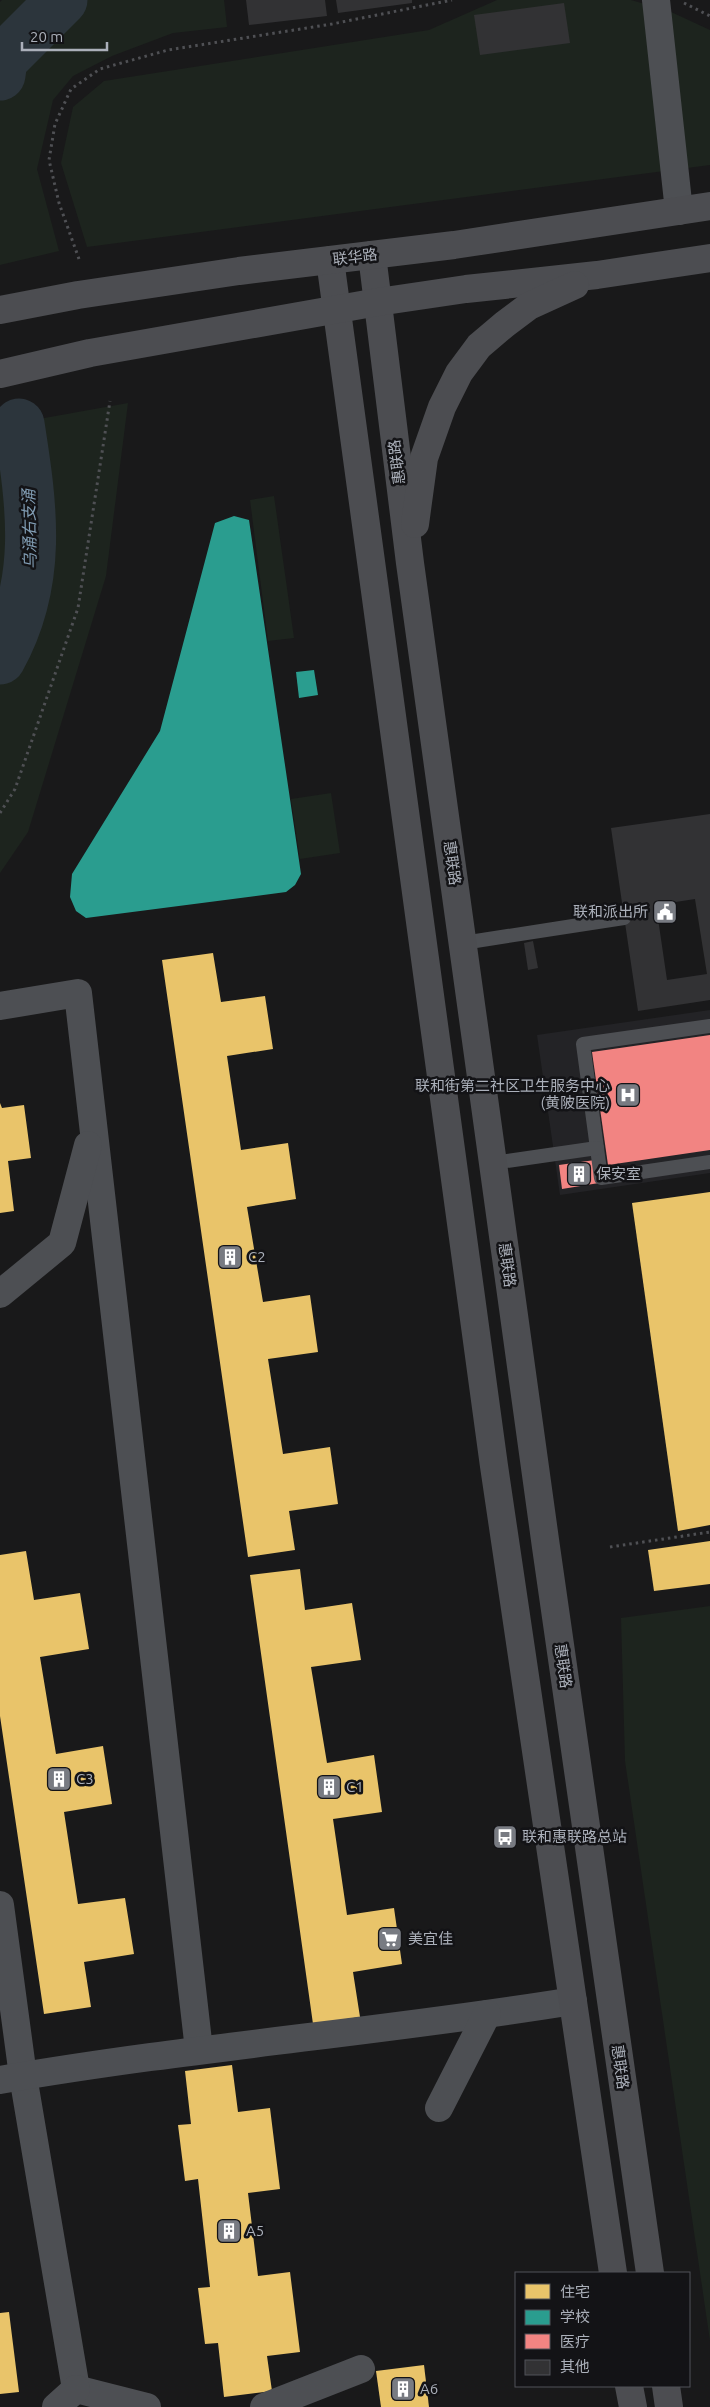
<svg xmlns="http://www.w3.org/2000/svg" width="710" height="2407" font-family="Ubuntu,'Noto Sans SC',sans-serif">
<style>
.built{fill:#232326}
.green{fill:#1d241e}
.homes{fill:#e9c46a}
.schools{fill:#2a9d8f}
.health{fill:#f28482}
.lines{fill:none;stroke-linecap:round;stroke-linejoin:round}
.river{stroke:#2c353c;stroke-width:51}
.building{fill:#323234;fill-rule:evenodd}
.path{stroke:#4f5054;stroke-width:3;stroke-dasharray:2.5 4;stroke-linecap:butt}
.lane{stroke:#4d4f53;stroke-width:14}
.street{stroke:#4d4f53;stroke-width:28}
.secondary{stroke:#4c4d51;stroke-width:28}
.labels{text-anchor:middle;stroke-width:5;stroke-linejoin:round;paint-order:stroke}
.street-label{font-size:15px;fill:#abb0ba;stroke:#131316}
.poi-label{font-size:15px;fill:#abb0ba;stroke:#131316;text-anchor:start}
.water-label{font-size:16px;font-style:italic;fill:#829eb5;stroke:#131316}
</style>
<rect width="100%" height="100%" fill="#19191a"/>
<path class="built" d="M710,1010V1173L560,1195L537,1035Z"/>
<g class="green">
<path d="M2,0H224L227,27L173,33L112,56L73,76L53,100L37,169L59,251L0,265V2Z"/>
<path d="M497,0H631L669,11L710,30V165L87,247L61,163L73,107L104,81L429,30Z"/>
<path d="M128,403L106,576L28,832L0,873V426Z"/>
<path d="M274,496L294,638L268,641L250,500Z"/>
<path d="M331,793L340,853L300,859L291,799Z"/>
<path d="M710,1606V2341L625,1761L621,1618Z"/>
</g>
<g class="homes">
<path d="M213,953L221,1002L265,996L273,1049L227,1056L241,1150L288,1143L296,1199L247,1207L263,1302L310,1295L318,1352L268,1359L283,1454L330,1447L338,1504L289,1511L295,1550L248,1557L162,960Z"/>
<path d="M0,1103L2,1108L24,1105L31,1158L8,1161L14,1211L0,1213Z"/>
<path d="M710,1192V1525L678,1531L632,1203Z"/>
<path d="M710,1541V1584L654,1591L648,1550Z"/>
<path d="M26,1551L34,1600L80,1593L89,1649L40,1657L56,1754L103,1746L112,1804L64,1812L78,1904L125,1898L134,1954L84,1962L91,2007L44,2014L0,1716V1555Z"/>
<path d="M300,1569L305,1610L352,1603L361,1660L311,1667L327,1763L374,1755L382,1812L333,1819L347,1915L394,1908L402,1964L353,1972L360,2017L313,2024L250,1575Z"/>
<path d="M232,2065L238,2112L270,2108L280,2189L248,2193L258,2276L290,2272L300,2352L267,2356L272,2391L224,2397L218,2343L205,2344L198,2288L210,2287L198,2179L185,2181L178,2125L191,2124L185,2071Z"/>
<path d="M9,2312L19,2392L0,2394V2313Z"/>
<path d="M424,2365L429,2407H381L376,2371Z"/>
</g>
<g class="schools">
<path d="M234,516L249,520L301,874L295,885L286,892L86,918L76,911L70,897L72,874L160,731L215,523Z"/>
<path d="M314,670L318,695L299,698L296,672Z"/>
</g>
<g class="health">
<path d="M710,1035V1150L608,1165L592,1052Z"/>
<path d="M595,1160L599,1183L562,1189L559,1165Z"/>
</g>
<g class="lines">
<g class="river">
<path d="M0,75L2,60L62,0"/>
<path d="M0,659C43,582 32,507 19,424"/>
</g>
</g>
<g class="building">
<path d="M246,0H325L327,16L249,25Z"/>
<path d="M336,0H412V3L338,13Z"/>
<path d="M564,3L570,43L480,55L474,15Z"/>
<path d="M710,814V1000L638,1011L611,828ZM695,899L707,974L667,980L656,905Z"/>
<path d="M533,941L538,968L528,970L524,943Z"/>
</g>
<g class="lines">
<g class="path">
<path d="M684,3L710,16"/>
<path d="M79,259L59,203L49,160L55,124L71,89L100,69L168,50L332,24L452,0"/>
<path d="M0,813L15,789L78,608L110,401"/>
<path d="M610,1547L710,1532"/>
</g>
<g class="lane">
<path d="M463,943L624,918"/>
<path d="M710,1026L583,1044L601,1178L710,1162"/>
<path d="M493,1163L597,1148"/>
</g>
<g class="street">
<path d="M656,0L679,211"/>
<path d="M0,1006L78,993L199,2050"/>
<path d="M0,1294L62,1243L88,1145"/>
<path d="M0,1905L23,2076L76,2389"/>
<path d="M0,2080C190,2047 383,2032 573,2001"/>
<path d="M439,2108L487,2014"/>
<path d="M76,2389L147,2407"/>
<path d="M56,2407L76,2389"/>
<path d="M264,2407L361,2369"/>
</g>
<g class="secondary">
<path d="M372,255L410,563L546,1547L650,2273"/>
<path d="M330,260L494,1466L613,2273"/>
<path d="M0,310L78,295L239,271L454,245L710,206"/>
<path d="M0,374L90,353L378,302L466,289L597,275L710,258"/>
<path d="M415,524L424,458L442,407L459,373L479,346L505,324L529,306L575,285"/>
<path d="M629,2386L633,2407"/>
<path d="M666,2386L669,2407"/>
</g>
</g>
<defs>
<symbol id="civic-square" viewBox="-11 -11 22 22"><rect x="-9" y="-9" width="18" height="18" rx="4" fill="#787b82" stroke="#131316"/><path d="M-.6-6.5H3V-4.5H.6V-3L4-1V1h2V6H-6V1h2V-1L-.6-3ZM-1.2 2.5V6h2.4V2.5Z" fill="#fff"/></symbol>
<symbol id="hospital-square" viewBox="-11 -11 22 22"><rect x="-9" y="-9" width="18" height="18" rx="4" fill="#787b82" stroke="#131316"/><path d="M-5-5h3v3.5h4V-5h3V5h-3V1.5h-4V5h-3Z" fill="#fff"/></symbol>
<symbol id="building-square" viewBox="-11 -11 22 22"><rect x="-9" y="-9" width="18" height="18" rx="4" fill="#787b82" stroke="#131316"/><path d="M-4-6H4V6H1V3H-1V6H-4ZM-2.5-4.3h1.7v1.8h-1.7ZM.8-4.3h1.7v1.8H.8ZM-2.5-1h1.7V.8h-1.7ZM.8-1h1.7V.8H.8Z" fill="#fff"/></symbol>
<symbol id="bus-square" viewBox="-11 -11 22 22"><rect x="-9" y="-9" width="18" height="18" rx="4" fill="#787b82" stroke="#131316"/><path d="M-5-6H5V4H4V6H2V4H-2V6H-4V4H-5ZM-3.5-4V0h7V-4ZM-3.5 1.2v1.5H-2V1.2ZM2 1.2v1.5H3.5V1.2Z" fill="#fff"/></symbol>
<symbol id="supermarket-square" viewBox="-11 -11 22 22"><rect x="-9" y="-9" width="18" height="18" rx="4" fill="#787b82" stroke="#131316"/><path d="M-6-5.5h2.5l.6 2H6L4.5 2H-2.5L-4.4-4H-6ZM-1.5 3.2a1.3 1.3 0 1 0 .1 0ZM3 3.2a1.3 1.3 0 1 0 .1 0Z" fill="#fff"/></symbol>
</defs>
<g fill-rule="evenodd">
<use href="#civic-square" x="651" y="898" width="28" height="28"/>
<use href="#hospital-square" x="614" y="1081" width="28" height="28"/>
<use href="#building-square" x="565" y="1160" width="28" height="28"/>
<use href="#building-square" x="216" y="1243" width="28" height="28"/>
<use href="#building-square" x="45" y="1765" width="28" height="28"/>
<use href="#building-square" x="315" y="1773" width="28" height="28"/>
<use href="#bus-square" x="491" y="1823" width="28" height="28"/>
<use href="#supermarket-square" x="376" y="1925" width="28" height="28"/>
<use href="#building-square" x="215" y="2217" width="28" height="28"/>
<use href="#building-square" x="389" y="2375" width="28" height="28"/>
</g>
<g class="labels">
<g class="street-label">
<text transform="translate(355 257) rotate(-7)" y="5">联华路</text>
<text transform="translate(397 462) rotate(-97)" y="5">惠联路</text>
<text transform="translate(452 863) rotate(82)" y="5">惠联路</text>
<text transform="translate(507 1265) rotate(82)" y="5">惠联路</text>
<text transform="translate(563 1666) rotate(82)" y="5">惠联路</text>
<text transform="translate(620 2067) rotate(82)" y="5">惠联路</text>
</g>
<g class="poi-label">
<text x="648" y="917" text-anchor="end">联和派出所</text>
<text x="610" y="1091" text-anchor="end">联和街第二社区卫生服务中心<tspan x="610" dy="17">(黄陂医院)</tspan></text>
<text x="596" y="1179">保安室</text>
<text x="248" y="1262">C2</text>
<text x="76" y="1784">C3</text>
<text x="346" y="1792">C1</text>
<text x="522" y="1842">联和惠联路总站</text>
<text x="408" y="1944">美宜佳</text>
<text x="246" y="2236">A5</text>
<text x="420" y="2394">A6</text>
</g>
<g class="water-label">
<text transform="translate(29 529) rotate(-91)" y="6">乌涌右支涌</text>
</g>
</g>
<rect x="515" y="2272" width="175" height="115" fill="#131316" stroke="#505258"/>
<rect x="525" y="2284" width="25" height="15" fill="#e9c46a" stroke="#505258"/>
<text x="560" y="2297" font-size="15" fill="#abb0ba">住宅</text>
<rect x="525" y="2310" width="25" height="15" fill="#2a9d8f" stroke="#505258"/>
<text x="560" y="2322" font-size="15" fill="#abb0ba">学校</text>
<rect x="525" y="2334" width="25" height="15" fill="#f28482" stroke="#505258"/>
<text x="560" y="2347" font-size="15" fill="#abb0ba">医疗</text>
<rect x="525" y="2360" width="25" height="15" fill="#323234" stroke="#505258"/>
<text x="560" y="2372" font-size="15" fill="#abb0ba">其他</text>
<path d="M22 42v8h85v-8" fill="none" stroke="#abb0ba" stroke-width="2.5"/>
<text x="30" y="42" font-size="15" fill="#abb0ba" stroke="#131316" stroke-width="4" paint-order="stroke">20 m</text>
</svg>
